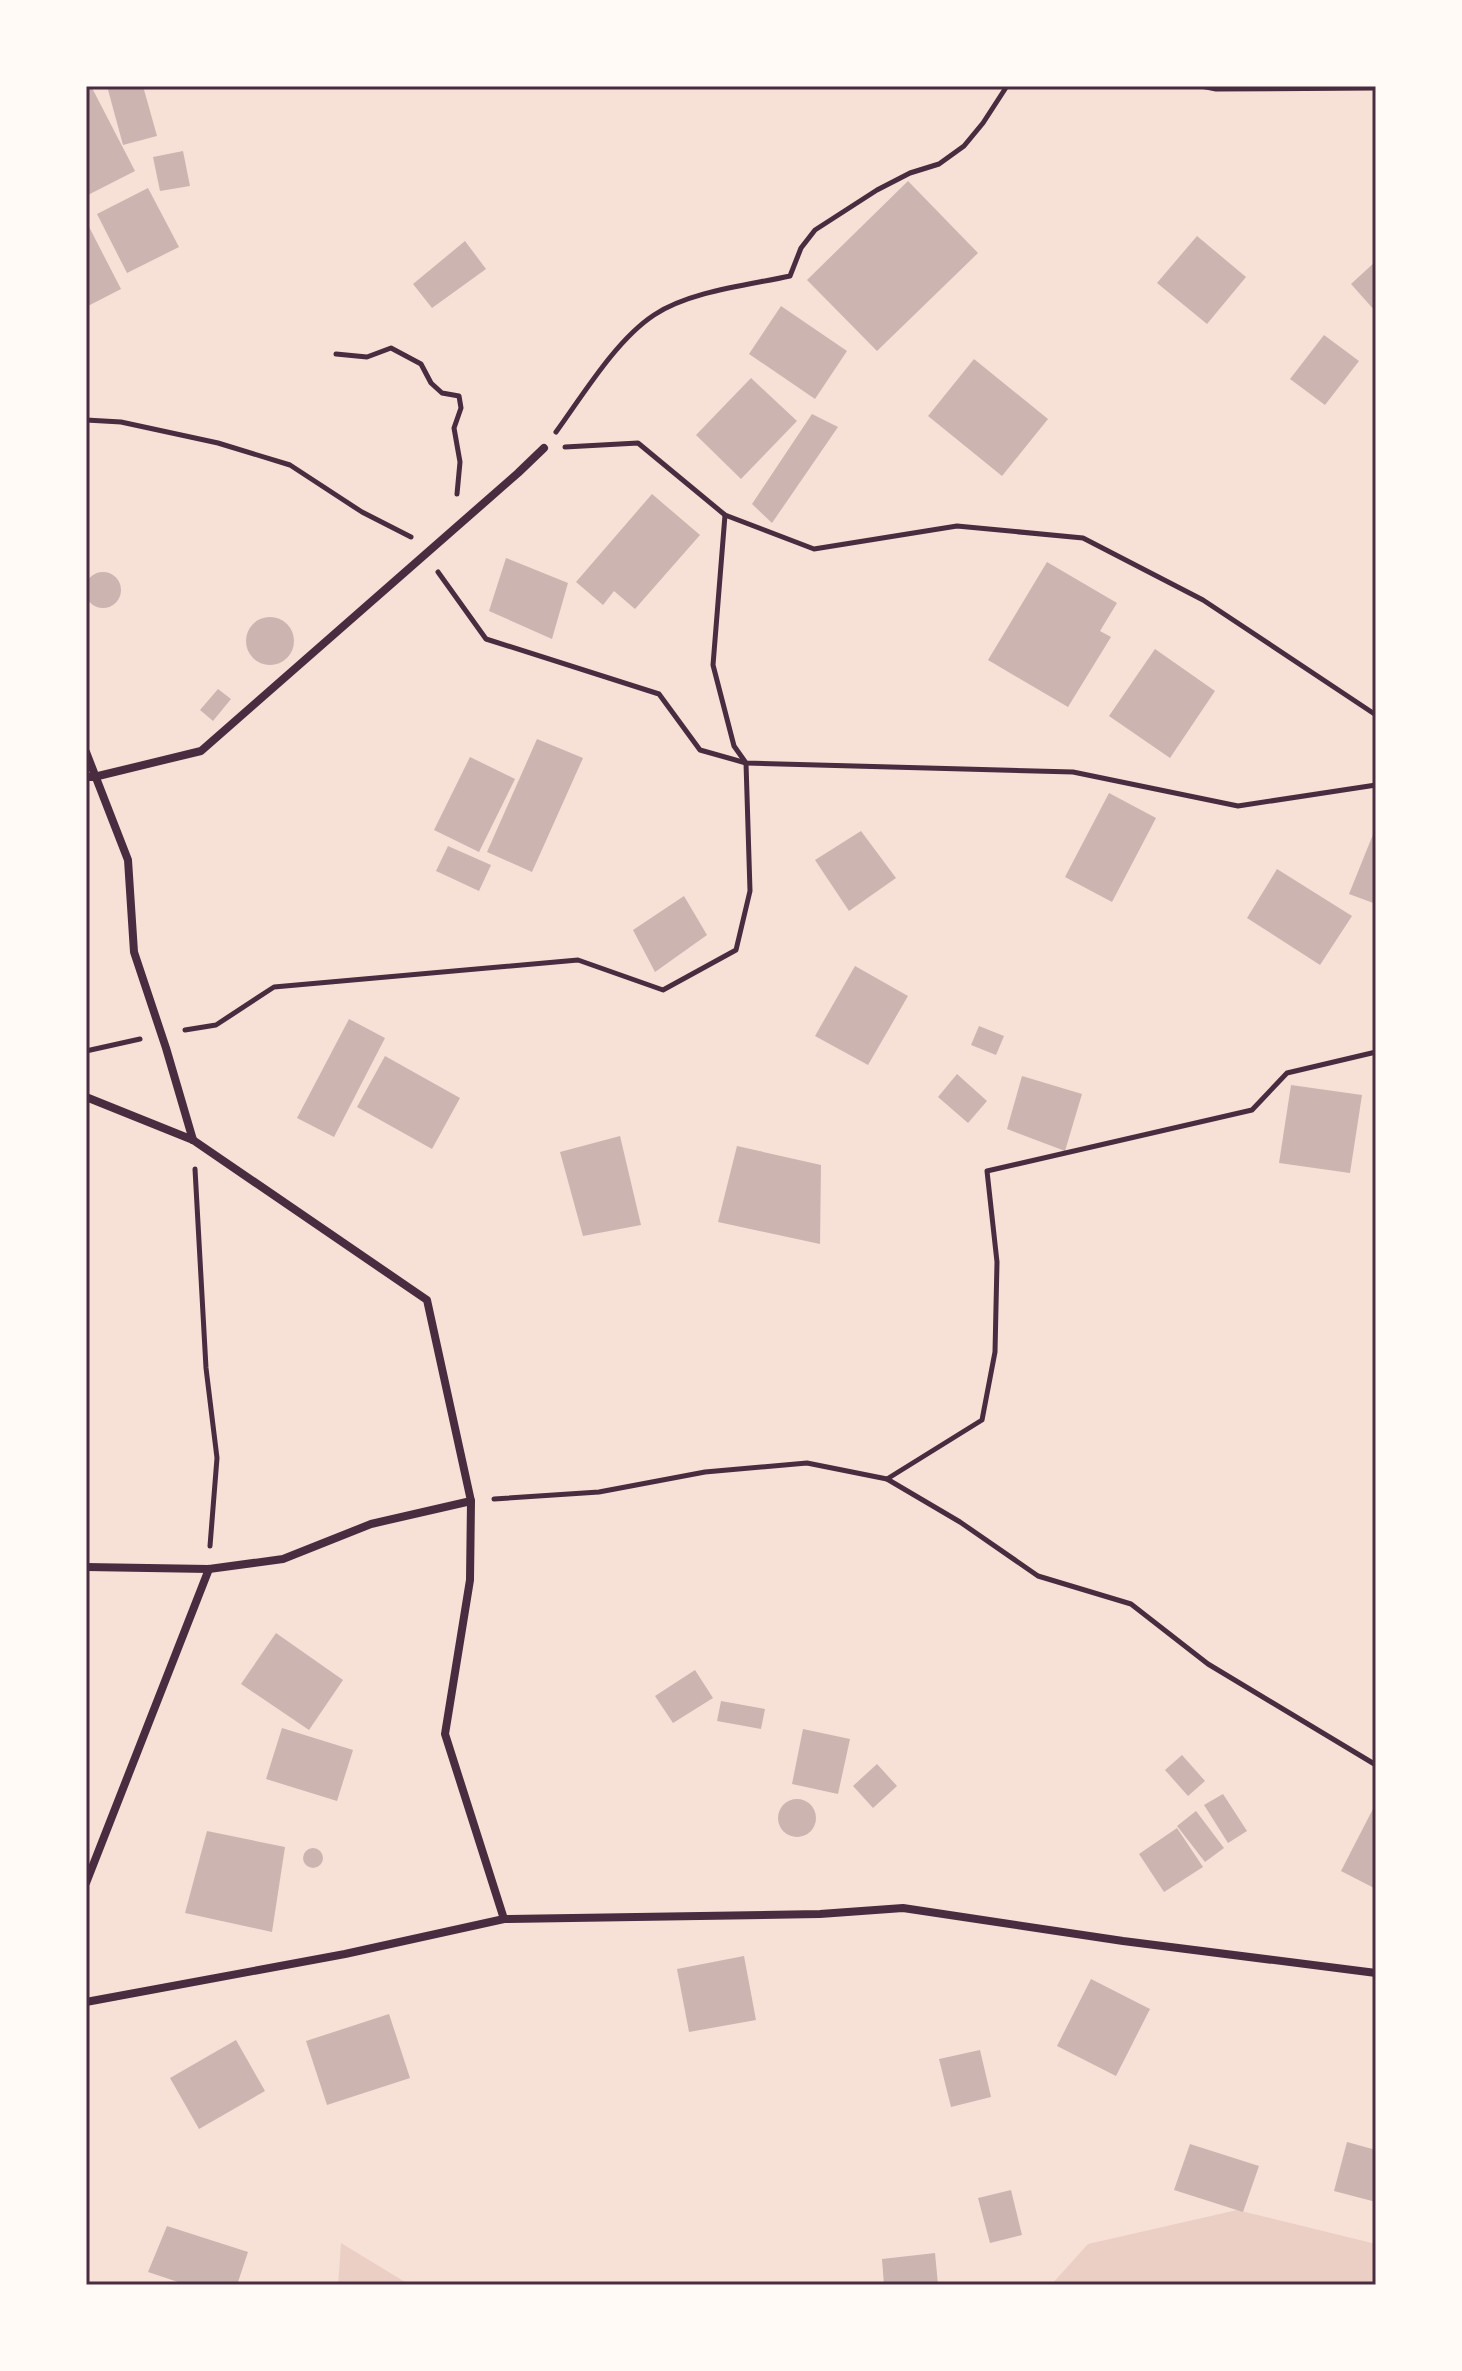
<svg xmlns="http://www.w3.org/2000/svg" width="1462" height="2371" font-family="'Noto Sans',sans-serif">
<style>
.green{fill:#ebcfc5}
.building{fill:#ccb4b1}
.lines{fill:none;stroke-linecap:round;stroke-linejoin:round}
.path{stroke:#4a2c40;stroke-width:5}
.minor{stroke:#4a2c40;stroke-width:8}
.neatline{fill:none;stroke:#4a2c40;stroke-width:3}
</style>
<rect width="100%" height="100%" fill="#f7e1d7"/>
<g class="green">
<path d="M1237,2210L1376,2244V2285H1051L1088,2244Z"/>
<path d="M341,2243L410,2285H338Z"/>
</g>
<g class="building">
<path d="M86,86H91L135,171L86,196Z"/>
<path d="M107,86H143L157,136L123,145Z"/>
<path d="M183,151L190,186L160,191L153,157Z"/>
<path d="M908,181L978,253L877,351L807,280Z"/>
<path d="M148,188L179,247L127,273L97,214Z"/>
<path d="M86,221L121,289L86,307Z"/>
<path d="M1197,236L1246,277L1207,324L1157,283Z"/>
<path d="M465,241L486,269L432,308L413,284Z"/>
<path d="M1376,261V312L1351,284Z"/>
<path d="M781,306L847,351L815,399L749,354Z"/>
<path d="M1324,335L1359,361L1325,405L1290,379Z"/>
<path d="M974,359L1048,419L1002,476L928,416Z"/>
<path d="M751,378L797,421L741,479L696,435Z"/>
<path d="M812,414L838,427L772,523L752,504Z"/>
<path d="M652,494L700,535L635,609L614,591L603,605L576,582Z"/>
<path d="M506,558L568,583L552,639L489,611Z"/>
<path d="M1047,562L1117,603L1100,631L1111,637L1068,707L988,660Z"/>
<circle cx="103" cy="590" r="18"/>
<circle cx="270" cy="641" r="24"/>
<path d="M1155,649L1215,691L1170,758L1109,716Z"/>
<path d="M218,689L231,699L213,721L200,710Z"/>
<path d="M537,739L583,758L532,872L487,852Z"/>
<path d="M470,757L515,779L479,852L434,830Z"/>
<path d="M1109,793L1156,818L1112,902L1065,877Z"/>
<path d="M1376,827V904L1349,894Z"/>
<path d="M861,831L896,878L849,911L815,860Z"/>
<path d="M448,846L491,865L479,891L436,871Z"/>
<path d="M1277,869L1352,916L1320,965L1247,918Z"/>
<path d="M684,896L707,935L655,972L633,930Z"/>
<path d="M855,966L908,996L868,1065L815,1036Z"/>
<path d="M349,1019L385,1038L334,1137L297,1118Z"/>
<path d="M979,1026L1004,1036L996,1055L971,1045Z"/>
<path d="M385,1056L460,1098L432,1149L357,1107Z"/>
<path d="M957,1074L987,1101L968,1123L938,1097Z"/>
<path d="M1022,1076L1082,1094L1065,1151L1007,1129Z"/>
<path d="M1291,1085L1362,1095L1350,1173L1279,1163Z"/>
<path d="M620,1136L641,1225L583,1236L560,1152Z"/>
<path d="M737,1146L821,1165L820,1244L718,1222Z"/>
<path d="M276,1633L343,1680L309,1730L241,1684Z"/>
<path d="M695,1670L713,1698L673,1723L655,1696Z"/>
<path d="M721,1701L765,1709L761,1729L717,1721Z"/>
<path d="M282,1728L353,1750L337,1801L266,1779Z"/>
<path d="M803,1729L850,1739L838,1794L792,1784Z"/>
<path d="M1182,1755L1205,1781L1188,1796L1165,1770Z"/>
<path d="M877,1764L897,1786L873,1808L853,1786Z"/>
<path d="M1223,1794L1247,1831L1228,1843L1204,1805Z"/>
<circle cx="797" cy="1818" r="19"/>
<path d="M1376,1803V1889L1341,1871Z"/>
<path d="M1196,1811L1224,1848L1205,1862L1177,1826Z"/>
<path d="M1177,1828L1203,1867L1164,1892L1139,1854Z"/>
<path d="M207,1831L285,1847L272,1932L185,1913Z"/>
<circle cx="313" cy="1858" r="10"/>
<path d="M744,1956L756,2020L689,2032L677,1969Z"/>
<path d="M1091,1979L1150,2009L1116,2076L1057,2046Z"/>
<path d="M389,2014L410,2078L327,2105L306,2041Z"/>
<path d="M236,2040L265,2091L199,2129L170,2078Z"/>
<path d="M980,2050L991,2097L951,2107L939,2059Z"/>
<path d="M1347,2142L1376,2150V2202L1334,2191Z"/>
<path d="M1190,2144L1259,2166L1243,2212L1174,2190Z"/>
<path d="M1011,2190L1022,2235L990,2243L978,2198Z"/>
<path d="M167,2226L248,2252L237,2285H187L148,2272Z"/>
<path d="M935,2253L938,2285H884L882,2259Z"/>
</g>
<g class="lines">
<g class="path">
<path d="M1201,86L1216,89L1376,88"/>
<path d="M336,354L367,357L391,348L421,364L431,383L442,393L459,396L461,408L454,428L460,462L457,494"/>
<path d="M86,420L121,422L218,443L290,465L362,512L411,537"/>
<path d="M556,432C583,395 616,340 654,315C690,291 749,285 790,276L801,248L815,230L877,190L910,173L939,164L964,146L983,123L1007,86"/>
<path d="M565,447L638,443L725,515L814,549L957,526L1083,538L1203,600L1376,715"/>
<path d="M438,572L486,639L659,694L700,750L746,763L1073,772L1238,806L1376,785"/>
<path d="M185,1030L216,1025L274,987L578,960L663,990L736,950L750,891L746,763L734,746L713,665L725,515"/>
<path d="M86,1051L140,1039"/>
<path d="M195,1169L206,1368L217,1458L210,1546"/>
<path d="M887,1479L982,1420L995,1352L997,1262L987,1171L1252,1110L1287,1073L1376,1052"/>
<path d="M494,1499L599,1492L705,1472L807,1463L887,1479L960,1522L1038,1576L1131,1604L1208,1664L1376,1765"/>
</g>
<g class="minor">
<path d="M86,752L128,860L134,952L166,1048L193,1140"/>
<path d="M86,777H94L201,751L518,473L544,448"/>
<path d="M86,1097L193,1140L427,1300L471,1501L470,1580L445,1734L504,1919"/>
<path d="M86,1567L209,1569L283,1559L371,1524L471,1501"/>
<path d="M86,1883L209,1569"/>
<path d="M86,2002L345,1954L504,1919L820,1914L903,1908L1123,1941L1376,1973"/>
</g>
</g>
<rect width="1462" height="2371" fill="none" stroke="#fffaf5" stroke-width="176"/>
<rect x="88" y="88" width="1286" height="2195" class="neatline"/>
</svg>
